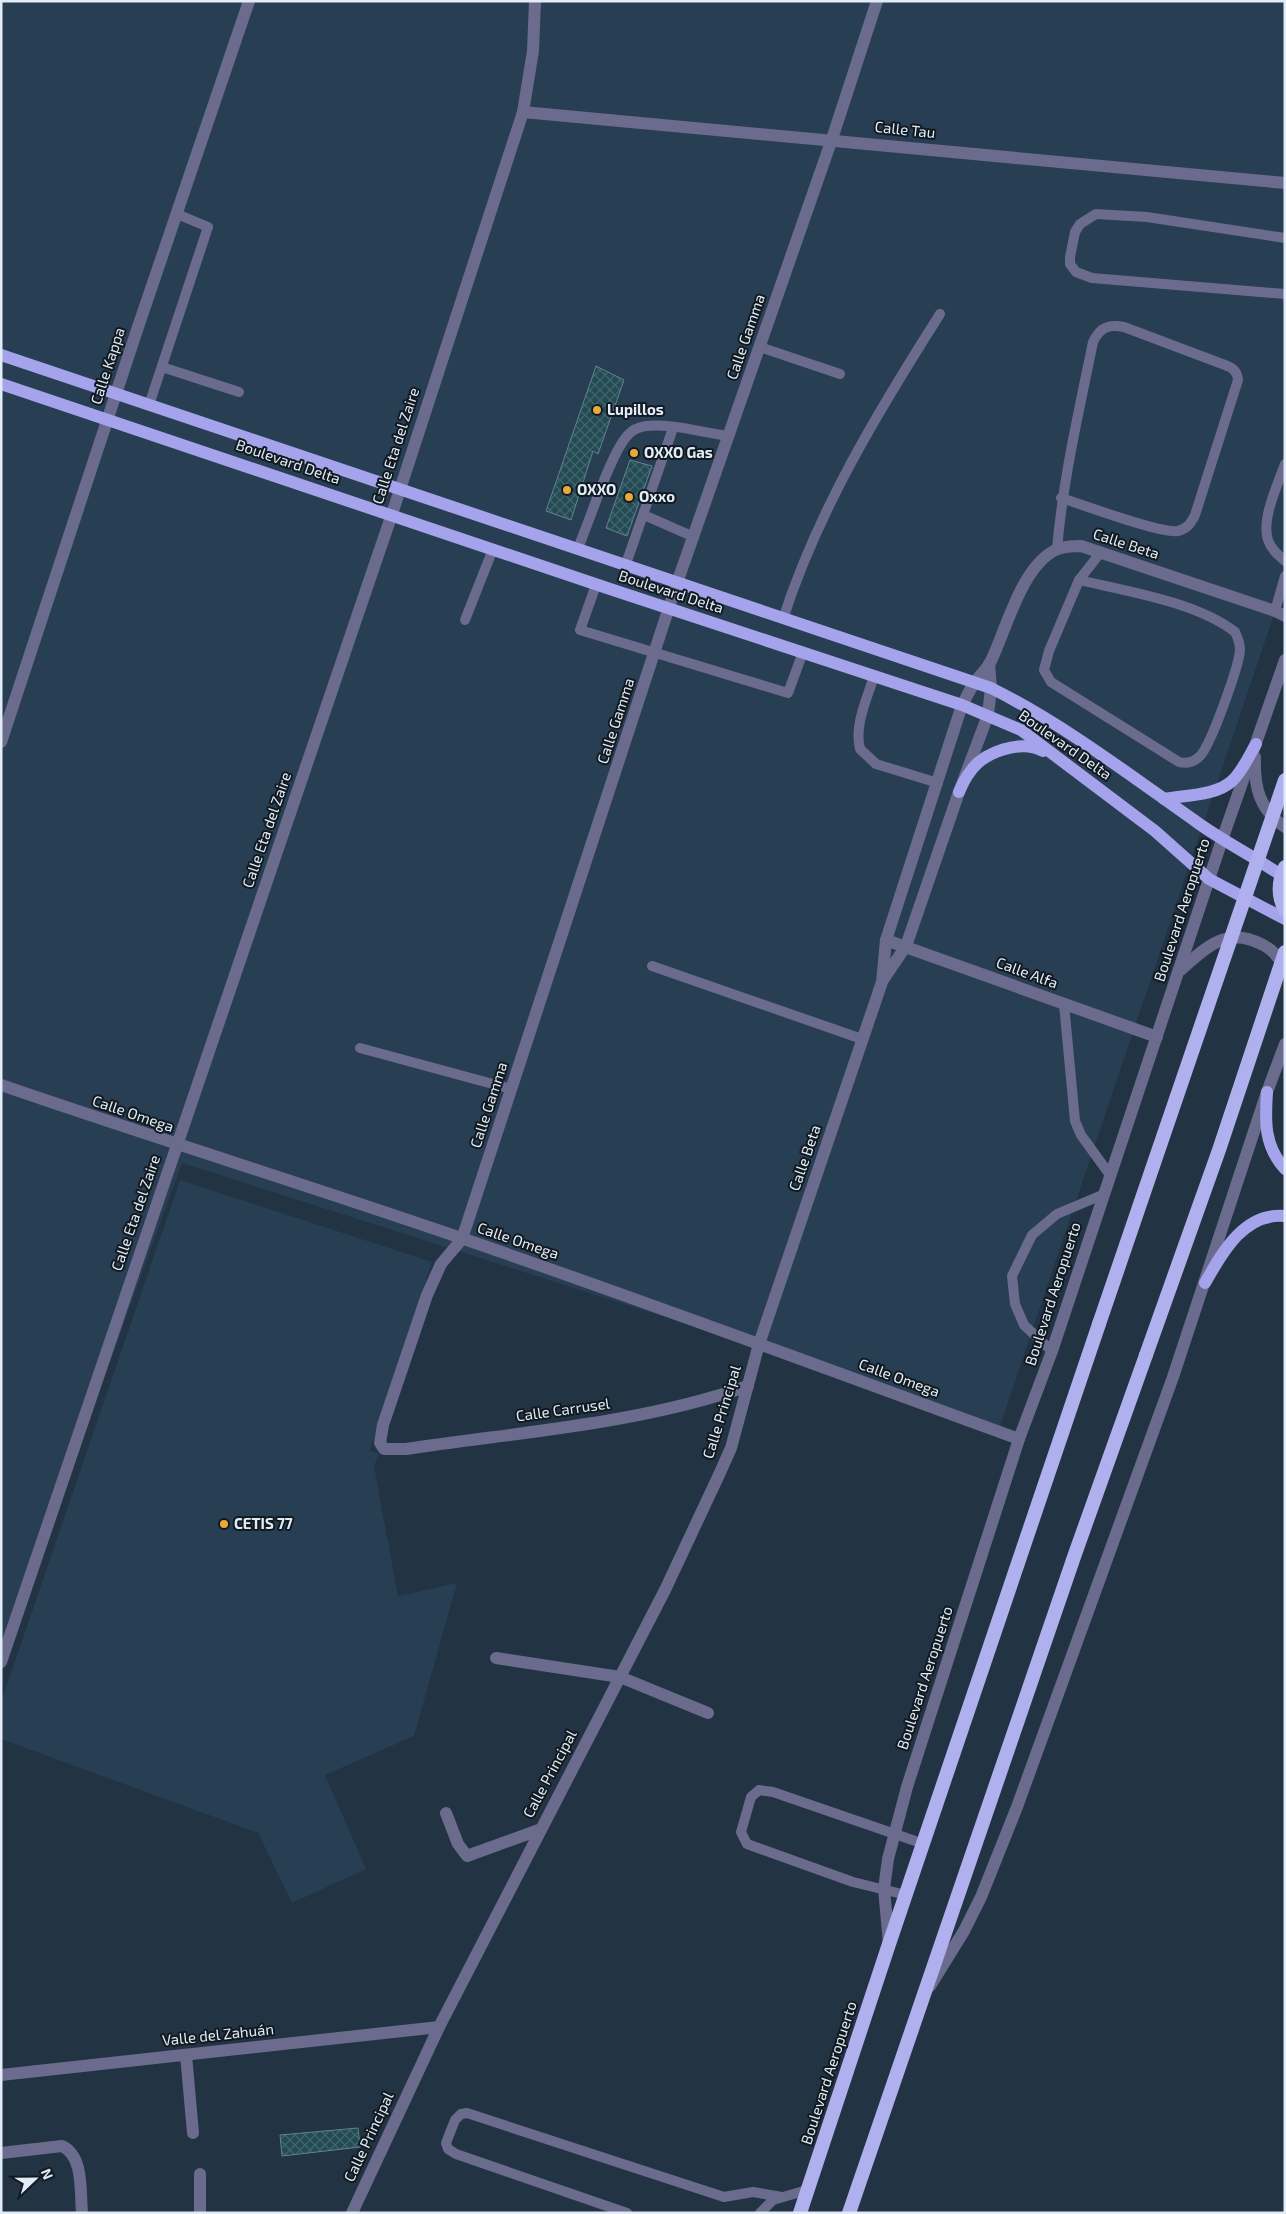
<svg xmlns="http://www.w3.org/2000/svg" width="1286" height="2214" font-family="'Exo 2',sans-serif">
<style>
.built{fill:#283e53}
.building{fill:url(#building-cross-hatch);stroke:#63838b}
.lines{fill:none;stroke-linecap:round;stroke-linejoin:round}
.service{stroke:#6b6b8e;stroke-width:10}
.minor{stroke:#6b6b8e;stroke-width:12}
.tertiary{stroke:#6b6b8e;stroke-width:12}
.primary{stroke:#a4a3eb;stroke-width:12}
.trunk{stroke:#b1b0ee;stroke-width:14}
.trunk-bridge{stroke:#b1b0ee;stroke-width:14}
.poi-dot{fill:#eba939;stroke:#121a21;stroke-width:2}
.labels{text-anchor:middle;stroke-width:4;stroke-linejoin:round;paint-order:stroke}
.street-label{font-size:15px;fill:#e1ecf7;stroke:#121a21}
.poi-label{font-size:15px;font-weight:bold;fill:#e1ecf7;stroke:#121a21;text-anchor:start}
</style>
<defs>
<pattern id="building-cross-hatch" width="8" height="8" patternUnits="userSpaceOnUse" patternTransform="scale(1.25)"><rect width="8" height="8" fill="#224b54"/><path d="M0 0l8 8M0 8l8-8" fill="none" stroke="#42656d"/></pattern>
</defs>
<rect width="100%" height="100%" fill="#234"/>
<g class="built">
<path d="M1,1H1285V582L999,1429L762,1348L182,1163L1,1663Z"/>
<path d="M180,1180L432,1262L370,1450L379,1454L374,1466L398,1596L457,1583L414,1736L325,1775L366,1869L292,1903L258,1833L1,1739V1702Z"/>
</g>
<g class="building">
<path d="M596,366L624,380L598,454L593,451L571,520L546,511Z"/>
<path d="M630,460L652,466L627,536L606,528Z"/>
<path d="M358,2128L360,2147L282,2156L280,2135Z"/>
</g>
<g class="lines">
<g class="service">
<path d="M1285,238L1147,217L1096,214L1080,224L1075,232L1070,257V264L1076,272L1092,278L1285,294"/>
<path d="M760,347L840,374"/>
<path d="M162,367L239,392"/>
<path d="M149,405L208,227L177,214"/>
<path d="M1285,464C1278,484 1261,519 1268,540C1271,549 1278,555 1285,561"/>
<path d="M644,515L694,537"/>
<path d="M578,548C589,523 612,449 629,434C633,429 640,427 646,426C671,423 704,433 729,436"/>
<path d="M1057,549C1063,479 1079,411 1093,342C1100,327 1109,324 1124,327L1225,365C1233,368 1237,371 1238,380L1195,515C1191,523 1187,529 1178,531C1160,534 1084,505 1061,498"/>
<path d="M626,564L673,428"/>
<path d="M1079,580C1126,591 1197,602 1235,632C1238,638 1240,643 1240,650C1239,666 1211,745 1200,756C1194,762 1187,764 1179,762L1051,682L1044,670L1049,651L1079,580L1101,552"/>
<path d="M596,585L580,630L788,693L803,652"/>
<path d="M1275,611L1285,576"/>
<path d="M783,619C818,510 879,410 940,314"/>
<path d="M465,620L493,549"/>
<path d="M874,676C867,699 854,725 860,749L876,764L938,783"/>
<path d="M652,966L862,1039"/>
<path d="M1064,1004L1075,1121L1081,1135L1110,1175"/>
<path d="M360,1048L511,1089"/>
<path d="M1052,1351L1024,1325L1015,1304L1012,1276L1032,1235L1057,1214L1102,1195"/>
<path d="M906,1895L853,1882L747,1844L741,1832L751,1797L759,1790L773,1792L924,1844"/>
<path d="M627,2213L456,2154L448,2149L446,2143L455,2120L461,2114L467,2113L724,2197L753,2192L782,2197"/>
<path d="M760,2213L773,2200L807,2190"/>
</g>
<g class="minor">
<path d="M523,112L1285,183"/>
<path d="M1,742L138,327L249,1"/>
<path d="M886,940L1157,1037"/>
<path d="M883,980L906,946L959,792L988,715L991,688L989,664"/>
<path d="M1,1085C155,1138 310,1186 464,1239C650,1303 835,1372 1019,1439"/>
<path d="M748,1386C639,1424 519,1432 406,1449H384L380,1443L383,1425L427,1295L441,1264L462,1239L677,583L832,139L877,1"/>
<path d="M496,1658L620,1677L708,1713"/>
<path d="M1,1662L392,514L523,112L533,51L535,1"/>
<path d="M446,1813L458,1844L467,1856L539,1830"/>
<path d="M186,2055L193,2133"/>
<path d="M1,2075L439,2027"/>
<path d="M1,2153L62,2146C84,2156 80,2192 82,2213"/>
<path d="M200,2174V2213"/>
<path d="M352,2213L439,2027L665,1590L718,1477L731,1448L759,1344L882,982L886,940L962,705C967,697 970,688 976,681C980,675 986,670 990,663C1006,631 1022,563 1058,549C1066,546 1073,546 1081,546L1275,611L1285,616"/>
</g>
<g class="tertiary">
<path d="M1255,757C1254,787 1259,809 1285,827"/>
<path d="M1182,969C1205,948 1226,927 1259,943C1271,948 1279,956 1285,969"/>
<path d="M889,1944L884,1889L888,1859L907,1787L1019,1439L1052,1351L1222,840L1285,660"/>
<path d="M930,1986L964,1931L981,1897L1017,1807L1173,1377L1267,1092L1285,1044"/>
</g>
<g class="primary">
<path d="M1,355L991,688C1065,725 1131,776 1198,823C1226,843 1257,858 1285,878"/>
<path d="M1,384L610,589L962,705L1021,730L1155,831L1209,879L1285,919"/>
<path d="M959,792C962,785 965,778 970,772C983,752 1021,739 1043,751"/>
<path d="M1164,799C1184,795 1216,796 1232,781C1242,772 1249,756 1256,744"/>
<path d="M1267,1092C1265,1121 1264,1146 1285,1169"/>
<path d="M1205,1283C1222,1253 1244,1212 1285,1216"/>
</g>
<g class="trunk">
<path d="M1285,867C1278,882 1277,895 1285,910"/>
<path d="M800,2213L889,1944L1099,1324"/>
<path d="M849,2213L1075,1554L1146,1355"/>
</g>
<g class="trunk-bridge">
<path d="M1099,1324L1285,780"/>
<path d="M1146,1355L1219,1150L1285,952"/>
</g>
</g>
<g class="poi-dot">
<circle cx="597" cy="410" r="5"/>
<circle cx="634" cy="453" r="5"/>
<circle cx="567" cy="490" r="5"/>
<circle cx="629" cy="497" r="5"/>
<circle cx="224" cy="1524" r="5"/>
</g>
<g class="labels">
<g class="street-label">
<text transform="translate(905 130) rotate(6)" y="5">Calle Tau</text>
<text transform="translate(746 337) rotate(-71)" y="5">Calle Gamma</text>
<text transform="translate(108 366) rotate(-72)" y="5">Calle Kappa</text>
<text transform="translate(396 446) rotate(-72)" y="5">Calle Eta del Zaire</text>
<text transform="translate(288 462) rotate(19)" y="5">Boulevard Delta</text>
<text transform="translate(1126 544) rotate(18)" y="5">Calle Beta</text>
<text transform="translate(671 592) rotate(18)" y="5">Boulevard Delta</text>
<text transform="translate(616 721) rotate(-72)" y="5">Calle Gamma</text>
<text transform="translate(1065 745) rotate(35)" y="5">Boulevard Delta</text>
<text transform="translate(267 830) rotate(-71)" y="5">Calle Eta del Zaire</text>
<text transform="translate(1182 910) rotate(-72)" y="5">Boulevard Aeropuerto</text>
<text transform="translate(1027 973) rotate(20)" y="5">Calle Alfa</text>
<text transform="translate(489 1105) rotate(-72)" y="5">Calle Gamma</text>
<text transform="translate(133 1114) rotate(19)" y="5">Calle Omega</text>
<text transform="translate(805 1158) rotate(-71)" y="5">Calle Beta</text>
<text transform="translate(136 1213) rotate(-71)" y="5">Calle Eta del Zaire</text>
<text transform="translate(518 1241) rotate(19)" y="5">Calle Omega</text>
<text transform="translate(1053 1294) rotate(-72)" y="5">Boulevard Aeropuerto</text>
<text transform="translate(899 1378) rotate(20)" y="5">Calle Omega</text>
<text transform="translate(563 1410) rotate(-8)" y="5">Calle Carrusel</text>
<text transform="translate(722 1412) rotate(-73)" y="5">Calle Principal</text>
<text transform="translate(925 1678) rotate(-72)" y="5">Boulevard Aeropuerto</text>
<text transform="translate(550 1774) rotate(-62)" y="5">Calle Principal</text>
<text transform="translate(218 2035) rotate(-6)" y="5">Valle del Zahuán</text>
<text transform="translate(829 2073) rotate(-72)" y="5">Boulevard Aeropuerto</text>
<text transform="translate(369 2137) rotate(-65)" y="5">Calle Principal</text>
</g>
<g class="poi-label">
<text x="607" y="415">Lupillos</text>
<text x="644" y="458">OXXO Gas</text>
<text x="577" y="495">OXXO</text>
<text x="639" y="502">Oxxo</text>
<text x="234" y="1529">CETIS 77</text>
</g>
</g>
<rect width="1286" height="2214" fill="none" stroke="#e1ecf7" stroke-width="5"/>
<g transform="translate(35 2179) rotate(68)" stroke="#121a21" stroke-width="4" paint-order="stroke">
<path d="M0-4L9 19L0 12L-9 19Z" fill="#e1ecf7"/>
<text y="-8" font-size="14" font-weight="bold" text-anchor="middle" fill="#e1ecf7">N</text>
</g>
</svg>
